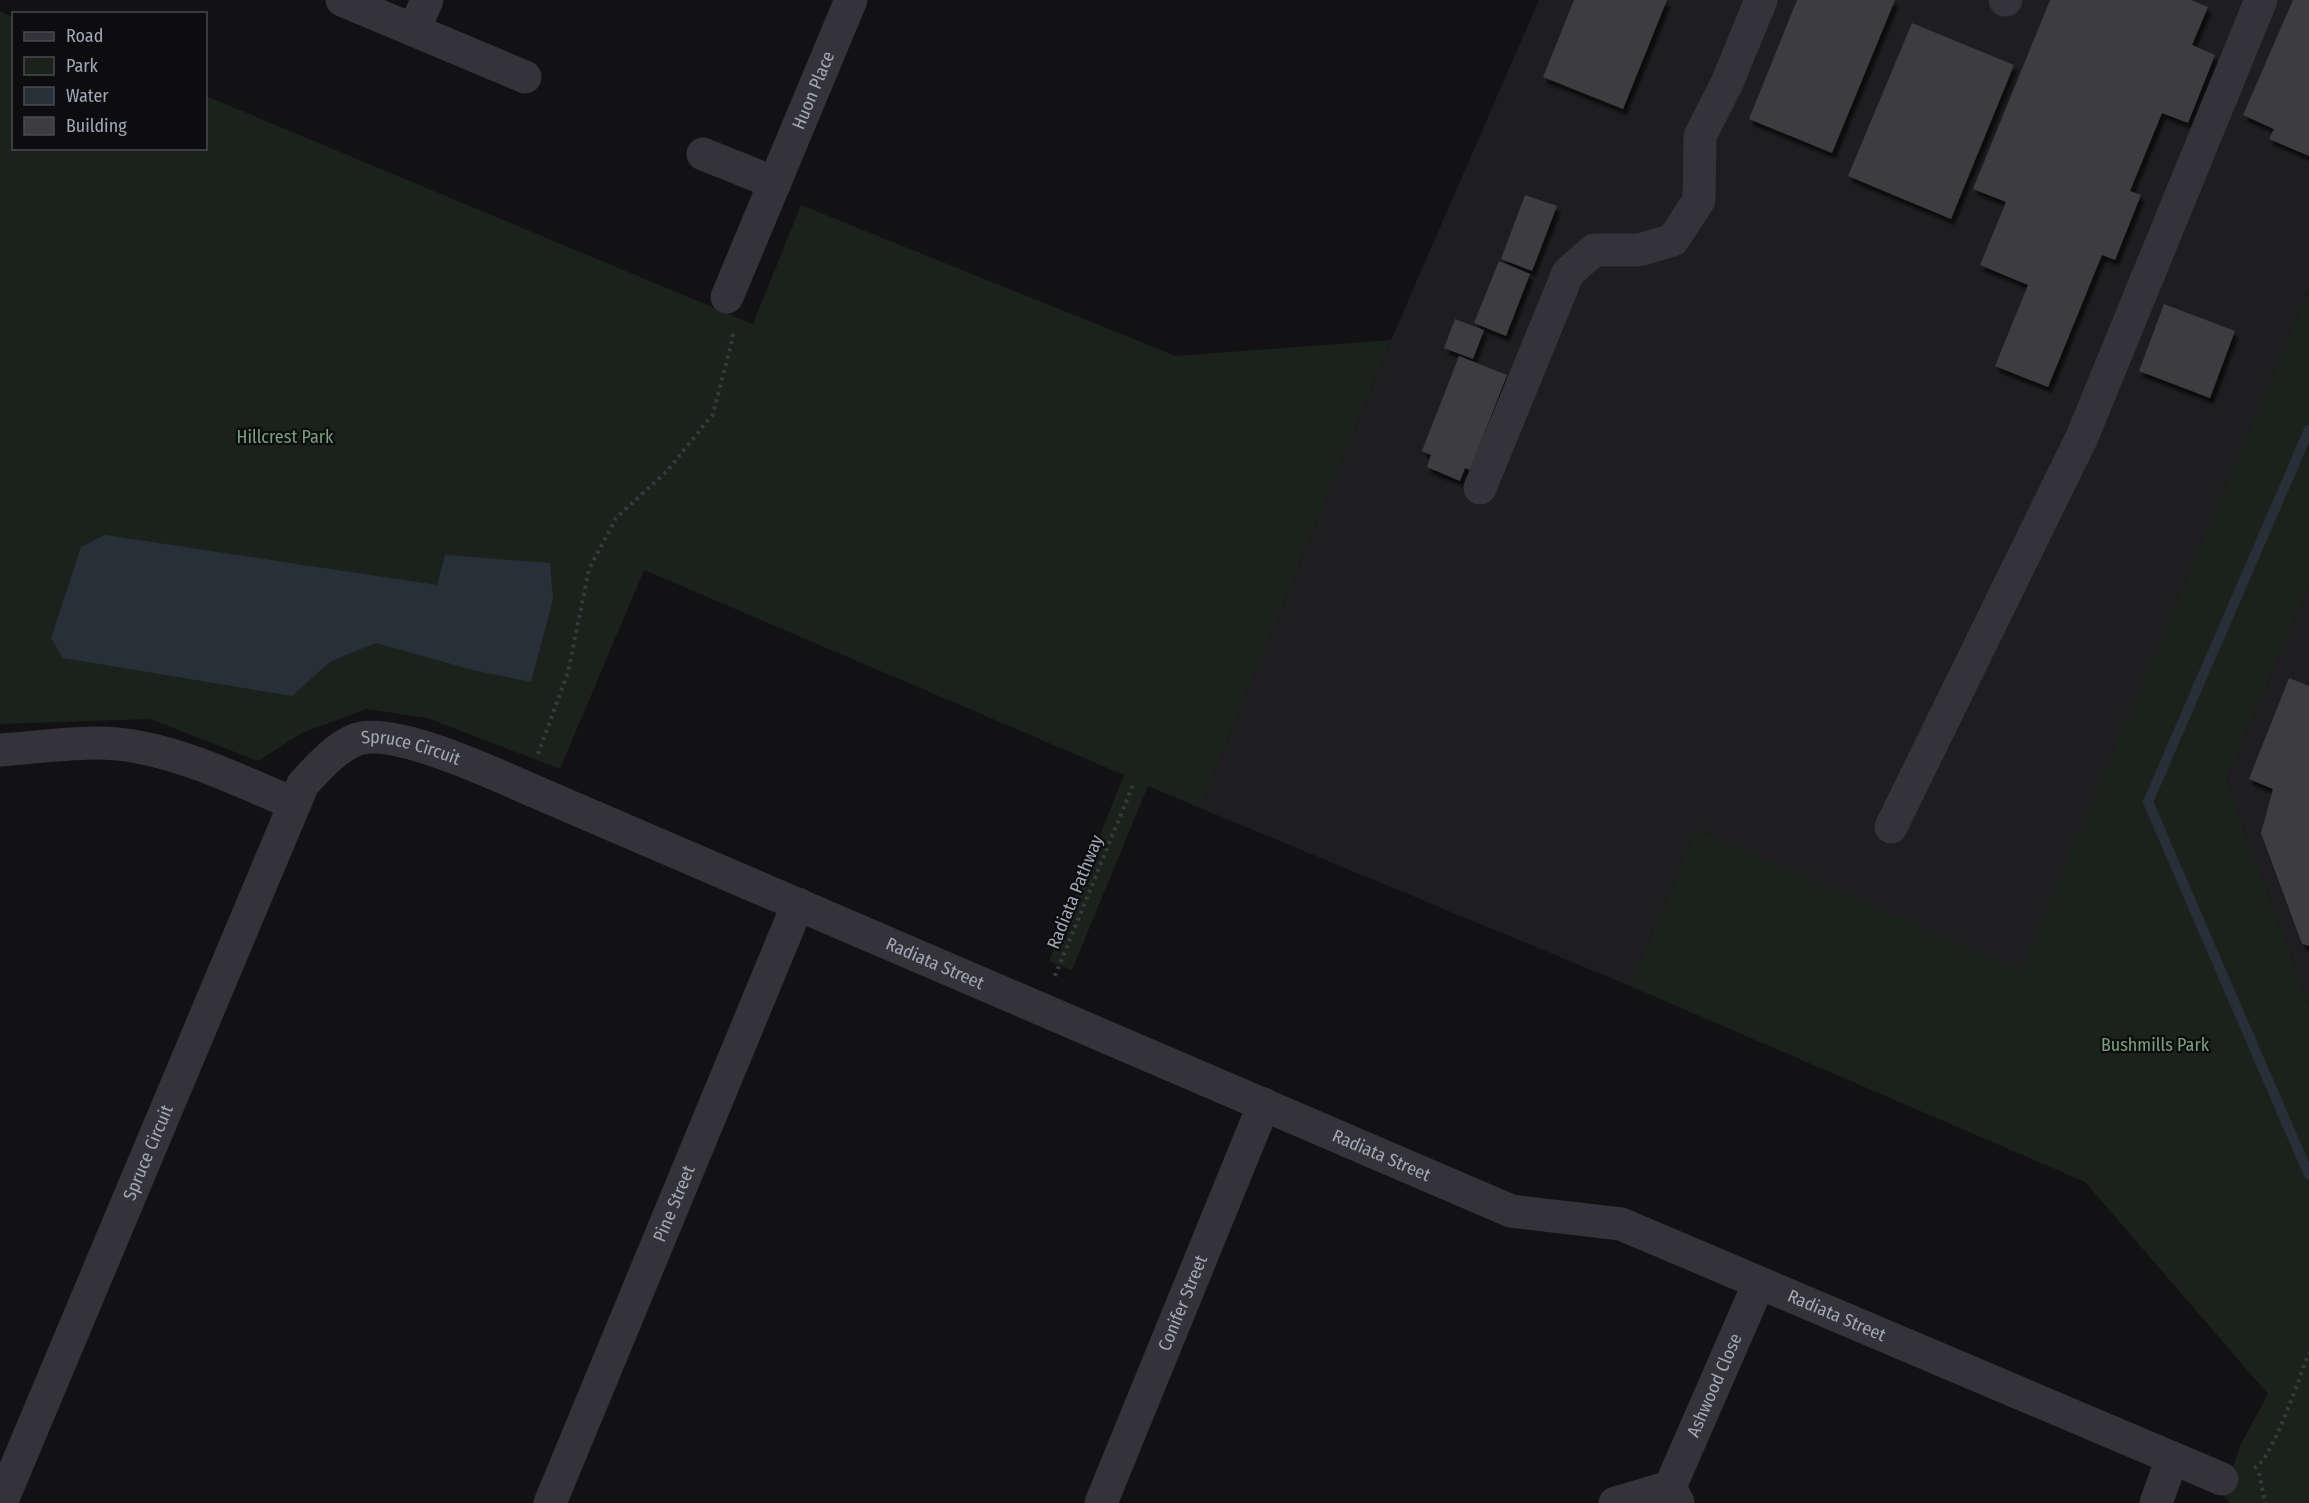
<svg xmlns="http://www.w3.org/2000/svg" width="2309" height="1503" font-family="'Fira Sans Condensed',sans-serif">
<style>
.built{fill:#1e1e21}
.green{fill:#1a221b}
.water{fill:#273038}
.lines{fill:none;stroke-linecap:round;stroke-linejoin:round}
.stream{stroke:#273038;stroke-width:10}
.building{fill:#3c3c41;filter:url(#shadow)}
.path{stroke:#383a40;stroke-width:4;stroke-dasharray:3 4.5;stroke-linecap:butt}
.minor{stroke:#333339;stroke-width:33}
.labels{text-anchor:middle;stroke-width:4.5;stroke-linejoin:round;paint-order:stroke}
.street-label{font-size:18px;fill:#a2a7b5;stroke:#0d0d0f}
.park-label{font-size:18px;fill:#78a27c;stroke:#0d0d0f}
</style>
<defs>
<filter id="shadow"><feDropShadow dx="3.5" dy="6" stdDeviation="1.5" flood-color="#0009"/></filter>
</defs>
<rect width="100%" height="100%" fill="#121214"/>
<g class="built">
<path d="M1539,0H2309V289L2020,971L1696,829L1630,986L1200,808L1391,340Z"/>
<path d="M2309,586V1004L2226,781Z"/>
</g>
<g class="green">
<path d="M0,11L13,17L14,148H206V96L753,324L801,205L1176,356L1391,340L1200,808L1148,786L1072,970L1049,961L1124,775L644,570L560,769L427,718L366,709L302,733L258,761L150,719L0,724Z"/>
<path d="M2309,289V586L2226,781L2309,1004V1503H2230L2223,1495L2241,1444L2268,1394L2085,1182L1630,986L1696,829L2020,970Z"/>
</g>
<path class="water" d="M105,535L437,585L445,555L550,563L553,599L531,682L473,670L376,643L331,661L292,696L63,658L51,638L81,547Z"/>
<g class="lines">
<path class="stream" d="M2309,430L2148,802L2309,1175"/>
</g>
<g class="building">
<path d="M1574,0H1667L1623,109L1543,77Z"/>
<path d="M1797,0H1895L1832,153L1749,119Z"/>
<path d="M2050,0H2191L2208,7L2192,45L2215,55L2188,123L2162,113L2130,191L2141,195L2115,260L2102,255L2048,387L1995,366L2028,285L1980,265L2006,202L1973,189Z"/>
<path d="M2293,0H2309V156L2269,139L2274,129L2243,115Z"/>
<path d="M1912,23L2014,65L1951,219L1848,176Z"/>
<path d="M1525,195L1557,206L1532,271L1501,259Z"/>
<path d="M1499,261L1530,274L1506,336L1474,323Z"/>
<path d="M2164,304L2235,331L2210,398L2139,371Z"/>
<path d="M1455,319L1484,330L1473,359L1444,348Z"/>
<path d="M1459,356L1507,375L1470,470L1465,468L1460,481L1427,467L1431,455L1422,451Z"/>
<path d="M2289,678L2309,686V946L2302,944L2261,833L2273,789L2249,779Z"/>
</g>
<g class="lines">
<g class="path">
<path d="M538,754L568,672L589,569L616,518L667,471L713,414L733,337L732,331"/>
<path d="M1055,976L1133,785"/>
<path d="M2254,1468C2273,1460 2300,1374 2309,1353"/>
<path d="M2259,1473L2265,1503"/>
</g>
<g class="minor">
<path d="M342,0L525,77"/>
<path d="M2005,0H2006"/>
<path d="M414,30L427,0"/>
<path d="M703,154L775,183"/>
<path id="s1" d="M727,297L851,0"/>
<path d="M1480,488L1568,273L1594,250H1639L1673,240L1699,200L1700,136L1727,83L1761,0"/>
<path d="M0,750C45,747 94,738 138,747C193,757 244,783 295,804"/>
<path d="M1891,827L2082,437L2261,0"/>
<path id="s2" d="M1670,1487L1759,1283"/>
<path id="s3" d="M1,1503L303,784C318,768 334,749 355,740C392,723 511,782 550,798L1511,1211L1621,1224L2222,1479"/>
<path id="s4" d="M550,1503L798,904"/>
<path id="s5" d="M1101,1503L1264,1104"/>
<path d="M1615,1503L1670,1487L1678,1503"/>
<path d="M2156,1503L2172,1458"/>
</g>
</g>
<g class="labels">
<g class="street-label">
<text dy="6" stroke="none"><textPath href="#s1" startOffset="224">Huon Place</textPath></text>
<text dy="6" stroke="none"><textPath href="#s3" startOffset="906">Spruce Circuit</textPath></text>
<text transform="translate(1075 892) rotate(-68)" y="6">Radiata Pathway</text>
<text dy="6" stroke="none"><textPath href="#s3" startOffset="1474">Radiata Street</textPath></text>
<text dy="6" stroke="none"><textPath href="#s3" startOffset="380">Spruce Circuit</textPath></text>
<text dy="6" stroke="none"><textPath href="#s3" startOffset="1960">Radiata Street</textPath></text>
<text dy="6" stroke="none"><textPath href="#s4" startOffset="324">Pine Street</textPath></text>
<text dy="6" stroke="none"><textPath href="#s5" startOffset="216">Conifer Street</textPath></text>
<text dy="6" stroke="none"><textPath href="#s3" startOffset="2446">Radiata Street</textPath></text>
<text dy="6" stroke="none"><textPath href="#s2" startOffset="111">Ashwood Close</textPath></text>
</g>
<g class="park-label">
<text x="285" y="443">Hillcrest Park</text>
<text x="2155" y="1051">Bushmills Park</text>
</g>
</g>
<rect x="12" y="12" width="195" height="138" fill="#0d0d0f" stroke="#494b51" stroke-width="1.5"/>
<rect x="24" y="32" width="30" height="9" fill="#333339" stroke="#494b51" stroke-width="1.5"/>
<text x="66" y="42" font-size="18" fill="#a2a7b5">Road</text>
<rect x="24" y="57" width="30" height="18" fill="#1a221b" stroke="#494b51" stroke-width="1.5"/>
<text x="66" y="72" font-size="18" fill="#a2a7b5">Park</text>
<rect x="24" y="87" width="30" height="18" fill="#273038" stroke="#494b51" stroke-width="1.5"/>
<text x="66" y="102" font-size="18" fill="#a2a7b5">Water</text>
<rect x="24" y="117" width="30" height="18" fill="#3c3c41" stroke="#494b51" stroke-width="1.5"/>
<text x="66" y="132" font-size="18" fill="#a2a7b5">Building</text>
</svg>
